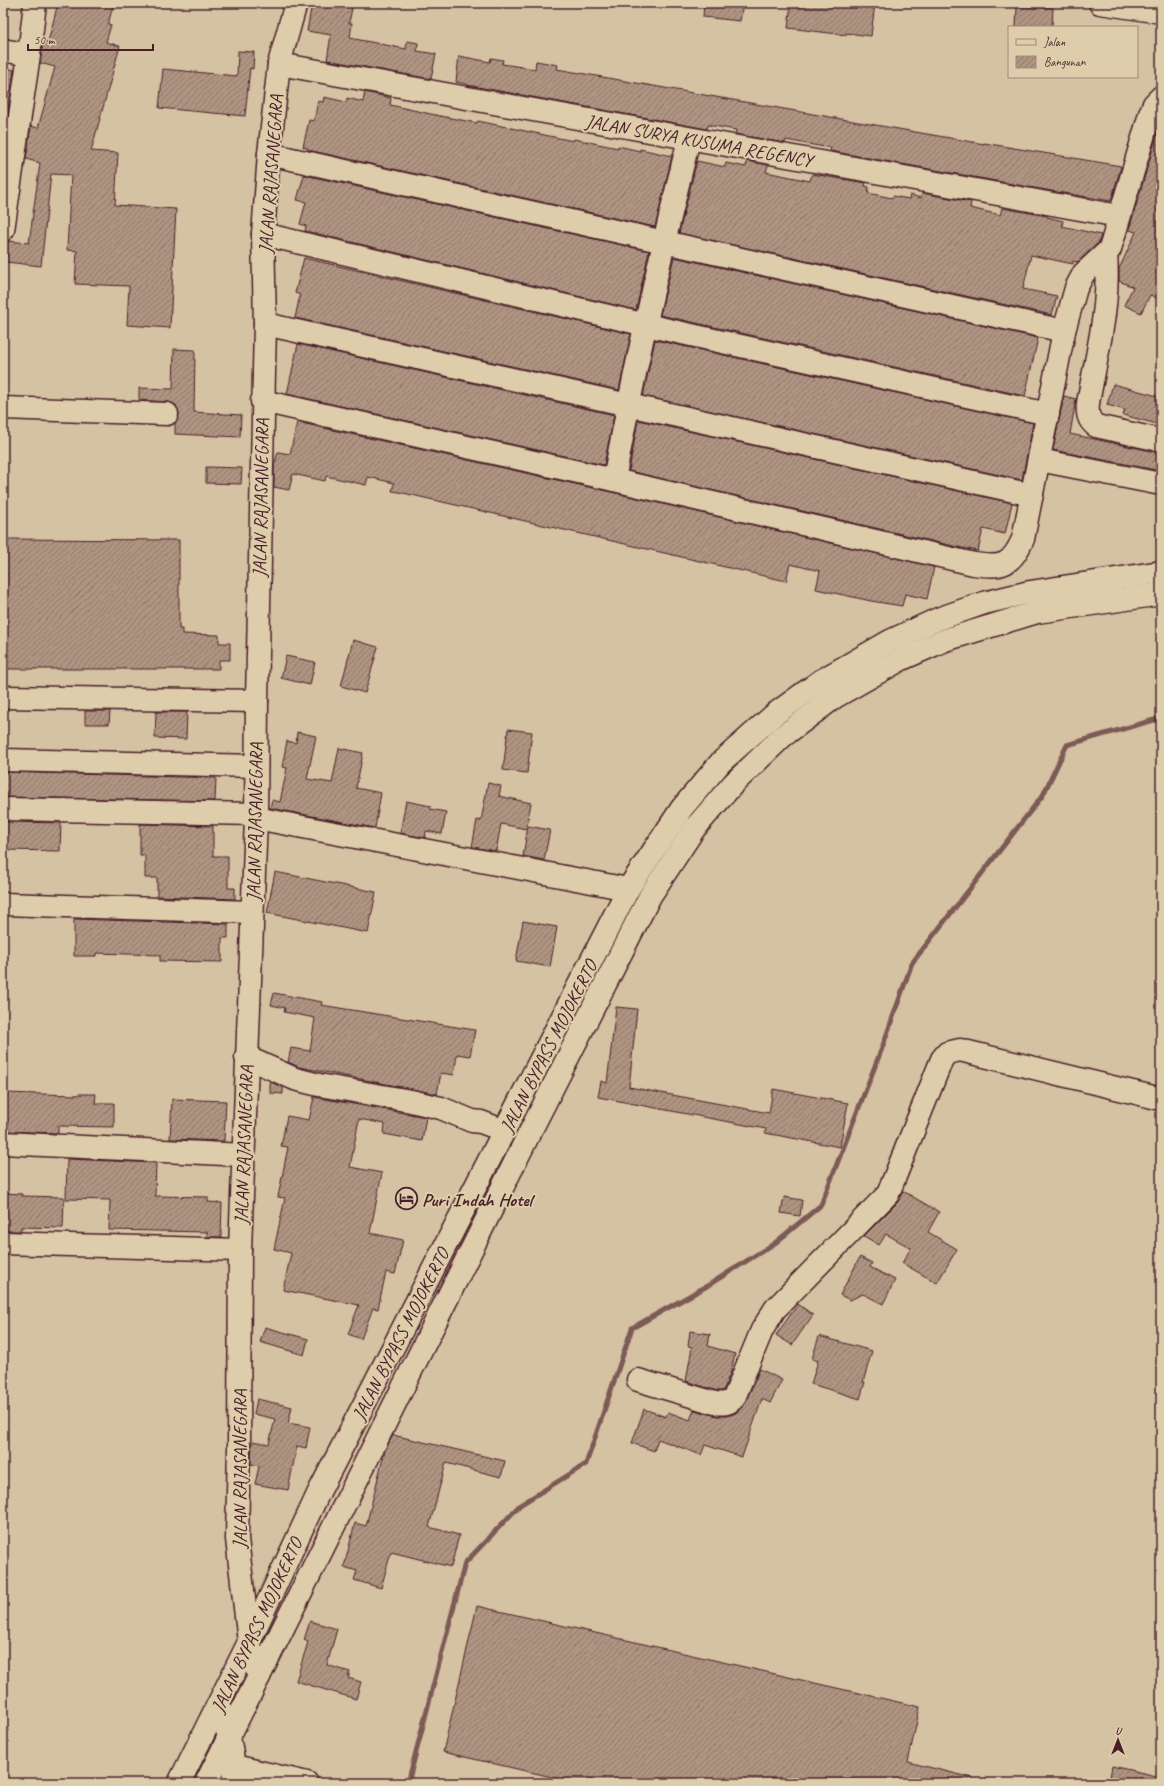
<svg xmlns="http://www.w3.org/2000/svg" width="1164" height="1786" font-family="Caveat,sans-serif">
<style>
.lines{fill:none;stroke-linecap:round;stroke-linejoin:round}
.stream{stroke:#7d5a56;stroke-width:5}
.building{fill:url(#building-hatch);stroke:#4a1f2b}
.minor-casing{stroke:#4a1f2b;stroke-width:25}
.highway-casing{stroke:#4a1f2b;stroke-width:25}
.minor{stroke:#decdaa;stroke-width:22}
.highway{stroke:#decdaa;stroke-width:22}
.labels{text-anchor:middle;stroke-width:4;stroke-linejoin:round;paint-order:stroke}
.street-label{font-size:19px;fill:#4a1f2b;stroke:#decdaa}
.poi-label{font-size:19px;font-weight:bold;fill:#4a1f2b;stroke:#decdaa;text-anchor:start}
</style>
<defs>
<pattern id="building-hatch" width="6" height="6" patternUnits="userSpaceOnUse"><rect width="6" height="6" fill="#ae9481"/><path d="M-1 1l2-2M0 6l6-6M5 7l2-2" fill="none" stroke="#90786a"/></pattern>
</defs>
<rect width="100%" height="100%" fill="#d5c2a2"/>
<filter id="ink" filterUnits="userSpaceOnUse"><feTurbulence type="fractalNoise" baseFrequency=".025" numOctaves="2"/><feDisplacementMap in="SourceGraphic" scale="8" xChannelSelector="R" yChannelSelector="G"/><feConvolveMatrix kernelMatrix="1 2 1 2 8 2 1 2 1" color-interpolation-filters="sRGB"/></filter>
<g filter="url(#ink)">
<g class="lines">
<path class="stream" d="M408,1783L465,1563L520,1505L586,1464L632,1328L707,1286L775,1243L821,1205L882,1048L912,963L1043,795L1067,745L1161,718"/>
</g>
<g class="building">
<path d="M58,3H102L113,6L108,24L111,25L106,42L120,46L91,151L118,153L115,205L176,209L170,328L127,325L129,286L75,284L77,251L67,250L71,175L51,174L41,266L6,262L8,241L29,243L40,163L26,159L31,126L38,128L55,67L40,63L43,41L48,42Z"/>
<path d="M312,3H353L349,23H352L350,38L406,49L407,41L418,43L417,51L436,54L431,79L327,60L331,35L307,31Z"/>
<path d="M704,3H743L740,21L703,17Z"/>
<path d="M791,3H875L871,36L846,33V35L788,28Z"/>
<path d="M1017,6L1053,8L1052,27H1016Z"/>
<path d="M238,51L254,52L253,69L250,68L245,116L159,108L163,69L237,76Z"/>
<path d="M459,56L490,62L491,58L503,60L502,64L535,69L536,61L558,65L557,69L693,93L984,144V143L1121,166L1111,201L1057,192L830,151L831,148L813,145L786,140L785,143L735,134L736,130L708,125L707,129L467,85V84L456,82Z"/>
<path d="M3,67L14,70L3,145Z"/>
<path d="M365,92L391,98L390,105L440,116L477,123L478,121L573,141L574,139L618,148V146L640,151V149L672,156L655,227L308,150V148L303,147L309,120L314,121L318,101L323,102L324,97L346,102L347,98L363,102Z"/>
<path d="M1161,121V300L1150,295L1141,313L1124,305L1133,287L1119,281V269L1136,232L1129,230Z"/>
<path d="M697,161L725,167L726,163L746,167L747,161L768,165L766,172L810,181L812,174L866,183L865,186L869,187L868,193L892,198L893,196L909,199L910,195L921,198L922,193L971,202L970,208L1000,215L1002,208L1047,216V217L1063,221L1062,226L1101,235L1099,242L1078,262L1073,261V264L1031,255L1023,289L1057,296L1052,315L679,233Z"/>
<path d="M304,175L649,251L636,310L305,231L306,226L300,224L306,202L297,200Z"/>
<path d="M674,257L1038,338L1025,396L660,315Z"/>
<path d="M304,258L631,334L619,390L295,318L300,295L295,293Z"/>
<path d="M655,340L1033,423L1022,480L643,396Z"/>
<path d="M298,344L614,415L604,465L287,394Z"/>
<path d="M174,349L195,350L194,412L241,415L240,437L175,434V423L179,415L176,405L167,402L139,400V388L173,389Z"/>
<path d="M1113,384L1161,397V425L1123,415L1125,410L1107,405Z"/>
<path d="M1064,396L1076,399L1070,434L1161,453V471L1053,450Z"/>
<path d="M638,420L1012,503L1005,534L983,529L978,551L962,548L629,471Z"/>
<path d="M297,422L611,492L934,567L927,599L905,594L902,606L871,601L816,589L820,571L790,564L786,581L399,492L392,491L394,483L368,477L366,485L326,476L325,481L293,474L289,490L274,487V466L278,452L290,454Z"/>
<path d="M206,467L242,468L241,484L206,483Z"/>
<path d="M3,539L179,540V629H182V634L219,635V643H230V660H219V669H3Z"/>
<path d="M353,640L378,647L365,693L341,686Z"/>
<path d="M286,656L315,662L310,685L281,678Z"/>
<path d="M85,711H110L109,724H85Z"/>
<path d="M156,712H187L186,739L155,738Z"/>
<path d="M508,729L532,732L527,773L503,770Z"/>
<path d="M297,732L316,736L307,779L332,783L339,748L363,753L356,788L381,793L375,828L270,808L272,800L280,802L287,768L282,767L287,741L296,743Z"/>
<path d="M3,772L216,778L215,801L3,797Z"/>
<path d="M488,783L501,786L499,796L531,803L526,829L501,824L496,851L472,847L477,820L481,821Z"/>
<path d="M406,801L431,806L430,809L446,812L442,834L426,831L425,838L400,833Z"/>
<path d="M3,822L61,823L60,851L3,850Z"/>
<path d="M140,824L213,826V856H228V888H235V899L157,896V878H145V855H140Z"/>
<path d="M528,826L550,830L544,860L523,856Z"/>
<path d="M275,872L376,892L368,933L267,913Z"/>
<path d="M74,919L228,924V938H222V962L160,961V955L96,953V956H74Z"/>
<path d="M523,921L557,927L550,967L516,961Z"/>
<path d="M274,993L322,1002L321,1005L475,1030L470,1056L457,1054L454,1075L441,1073L437,1094L299,1067L288,1062L291,1048L310,1051L315,1018L284,1012L285,1008L271,1005Z"/>
<path d="M616,1007L637,1009L629,1087L769,1113L773,1089L848,1103L840,1147L765,1133L766,1129L598,1097L601,1081L607,1083Z"/>
<path d="M270,1082L283,1087V1094L270,1093Z"/>
<path d="M3,1093L78,1095V1094H96L95,1103H114V1127L58,1126V1133L3,1131Z"/>
<path d="M314,1097L426,1117L422,1141L384,1134L385,1124L359,1119L350,1167L382,1173L370,1233L403,1240L395,1274L386,1272L378,1309L373,1308L361,1339L348,1334L359,1305L283,1290L291,1253L274,1249L285,1198L278,1197L288,1147L281,1146L287,1116L309,1120Z"/>
<path d="M172,1099L226,1101L224,1141L170,1139Z"/>
<path d="M67,1159L156,1163L155,1196L208,1197V1202L222,1203L221,1237H207V1232L109,1230L110,1200L66,1199Z"/>
<path d="M903,1191L939,1212L928,1232L957,1249L937,1283L902,1263L911,1248L886,1234L879,1245L864,1236L897,1203Z"/>
<path d="M3,1193L22,1194V1196L64,1197L63,1228L21,1227V1231H3Z"/>
<path d="M784,1197L802,1200L800,1216L781,1213Z"/>
<path d="M860,1257L872,1263L870,1267L895,1280L883,1304L863,1294L850,1300L840,1295Z"/>
<path d="M798,1304L813,1315L792,1345L776,1335Z"/>
<path d="M265,1327L308,1339L304,1355L260,1342Z"/>
<path d="M690,1331L710,1334L708,1346L735,1354L731,1371L723,1391H717L686,1381L692,1347L688,1346Z"/>
<path d="M819,1336L872,1351L863,1382H865L860,1399L811,1384L818,1361L812,1359Z"/>
<path d="M760,1369L782,1380L770,1403L762,1399L742,1457L705,1445L701,1455L658,1439L654,1451L632,1443L644,1409L666,1417L668,1412L690,1420L694,1410L717,1416H727L736,1413L745,1403Z"/>
<path d="M257,1399L292,1407L288,1423L310,1427L306,1448L297,1446L288,1490L255,1484L259,1466L251,1464L252,1441L269,1444L275,1419L254,1414Z"/>
<path d="M393,1435L505,1461L501,1477L446,1463L429,1527L459,1535L451,1567L391,1552L381,1588L354,1580L357,1571L344,1567L355,1523L366,1526L385,1450Z"/>
<path d="M477,1606L920,1707L908,1762L973,1778V1783H578L443,1752Z"/>
<path d="M310,1621L337,1629L327,1665L350,1672L348,1678L361,1682L356,1699L296,1681L308,1642L304,1640Z"/>
<path d="M1112,1766L1161,1777V1783H1109Z"/>
</g>
<g class="lines">
<defs>
<g id="minor">
<path d="M1100,3L1161,12"/>
<path d="M3,50L29,55L35,3"/>
<path d="M279,64L1119,216"/>
<path d="M269,154L1064,331"/>
<path d="M3,230L29,55"/>
<path d="M263,234L646,325L1048,414"/>
<path d="M1106,254C1110,305 1097,353 1088,403C1087,413 1088,420 1096,426L1155,439"/>
<path d="M265,324L1032,495"/>
<path d="M262,401L614,480L974,564C1002,568 1011,566 1023,539L1064,331L1076,288L1084,273L1110,249L1150,114L1154,104L1161,97"/>
<path d="M3,408L167,414"/>
<path d="M1039,460L1161,484"/>
<path d="M614,480C635,366 661,252 689,139"/>
<path d="M3,697L257,701"/>
<path d="M3,760L256,766"/>
<path d="M3,809L256,814"/>
<path d="M256,818L628,889"/>
<path d="M3,904L252,912"/>
<path d="M246,1057L295,1079L319,1085L411,1101L441,1108L472,1121L481,1122L505,1131"/>
<path d="M3,1143L244,1155"/>
<path d="M3,1243L240,1250"/>
<path d="M638,1380L715,1403C723,1404 729,1404 734,1398L762,1330L775,1309L888,1194L942,1059L947,1053L960,1050L1161,1099"/>
<path d="M259,1677L249,1642L237,1539L239,1447L240,1250L256,818L257,701L265,324L263,234L269,154L279,64L296,3"/>
<path d="M219,1705C229,1734 234,1752 234,1783"/>
<path d="M234,1766L307,1783"/>
</g>
<g id="highway">
<path d="M179,1783L249,1642L319,1492L628,889L682,808L721,762L775,714L822,680L890,641L938,619L984,603L1030,592L1161,572"/>
<path d="M206,1783L527,1138L650,896L694,829L733,784L783,736L835,697L902,659L945,640L1037,612L1161,594"/>
</g>
</defs>
<use href="#minor" class="minor-casing"/>
<use href="#highway" class="highway-casing"/>
<use href="#minor" class="minor"/>
<use href="#highway" class="highway"/>
</g>
</g>
<defs>
<symbol id="hotel-ring" viewBox="-11 -11 22 22"><circle r="9.5" fill="#decdaa" stroke="#4a1f2b" stroke-width="1.5"/><path d="M-6-4.5h1.5V1H6V5H4.5V3h-9V5H-6ZM-4 0a1.8 1.8 0 1 1 3.6 0ZM.5 0V-2.5h3Q6-2.5 6 0Z" fill="#4a1f2b"/></symbol>
</defs>
<g fill-rule="evenodd">
<use href="#hotel-ring" x="394" y="1186" width="25" height="25"/>
</g>
<g class="labels">
<g class="street-label">
<text transform="translate(699 140) rotate(10)" y="7">JALAN SURYA KUSUMA REGENCY</text>
<text transform="translate(270 174) rotate(-86)" y="7">JALAN RAJASANEGARA</text>
<text transform="translate(260 498) rotate(-89)" y="7">JALAN RAJASANEGARA</text>
<text transform="translate(254 822) rotate(-89)" y="7">JALAN RAJASANEGARA</text>
<text transform="translate(548 1046) rotate(-63)" y="7">JALAN BYPASS MOJOKERTO</text>
<text transform="translate(243 1145) rotate(-88)" y="7">JALAN RAJASANEGARA</text>
<text transform="translate(400 1334) rotate(-63)" y="7">JALAN BYPASS MOJOKERTO</text>
<text transform="translate(239 1469) rotate(-90)" y="7">JALAN RAJASANEGARA</text>
<text transform="translate(256 1625) rotate(-65)" y="7">JALAN BYPASS MOJOKERTO</text>
</g>
<g class="poi-label">
<text x="422" y="1206">Puri Indah Hotel</text>
</g>
</g>
<rect width="1164" height="1786" fill="none" stroke="#decdaa" stroke-width="16"/>
<rect x="8" y="8" width="1148" height="1770" fill="none" stroke="#4a1f2b" stroke-width="1.5" filter="url(#ink)"/>
<rect x="1008" y="26" width="130" height="52" fill="#decdaa" stroke="#a38777"/>
<rect x="1016" y="39" width="20" height="6" fill="#decdaa" stroke="#a38777"/>
<text x="1044" y="46" font-size="12" fill="#4a1f2b">Jalan</text>
<rect x="1016" y="56" width="20" height="12" fill="url(#building-hatch)" stroke="#a38777"/>
<text x="1044" y="66" font-size="12" fill="#4a1f2b">Bangunan</text>
<g transform="translate(1118 1740)" stroke="#decdaa" stroke-width="3" paint-order="stroke">
<path d="M0-3L7 15L0 10L-7 15Z" fill="#4a1f2b"/>
<text y="-6" font-size="11" font-weight="bold" text-anchor="middle" fill="#4a1f2b">U</text>
</g>
<path d="M28 44v6h125v-6" fill="none" stroke="#4a1f2b" stroke-width="2"/>
<text x="34" y="44" font-size="12" fill="#4a1f2b" stroke="#decdaa" stroke-width="3" paint-order="stroke">50 m</text>
</svg>
